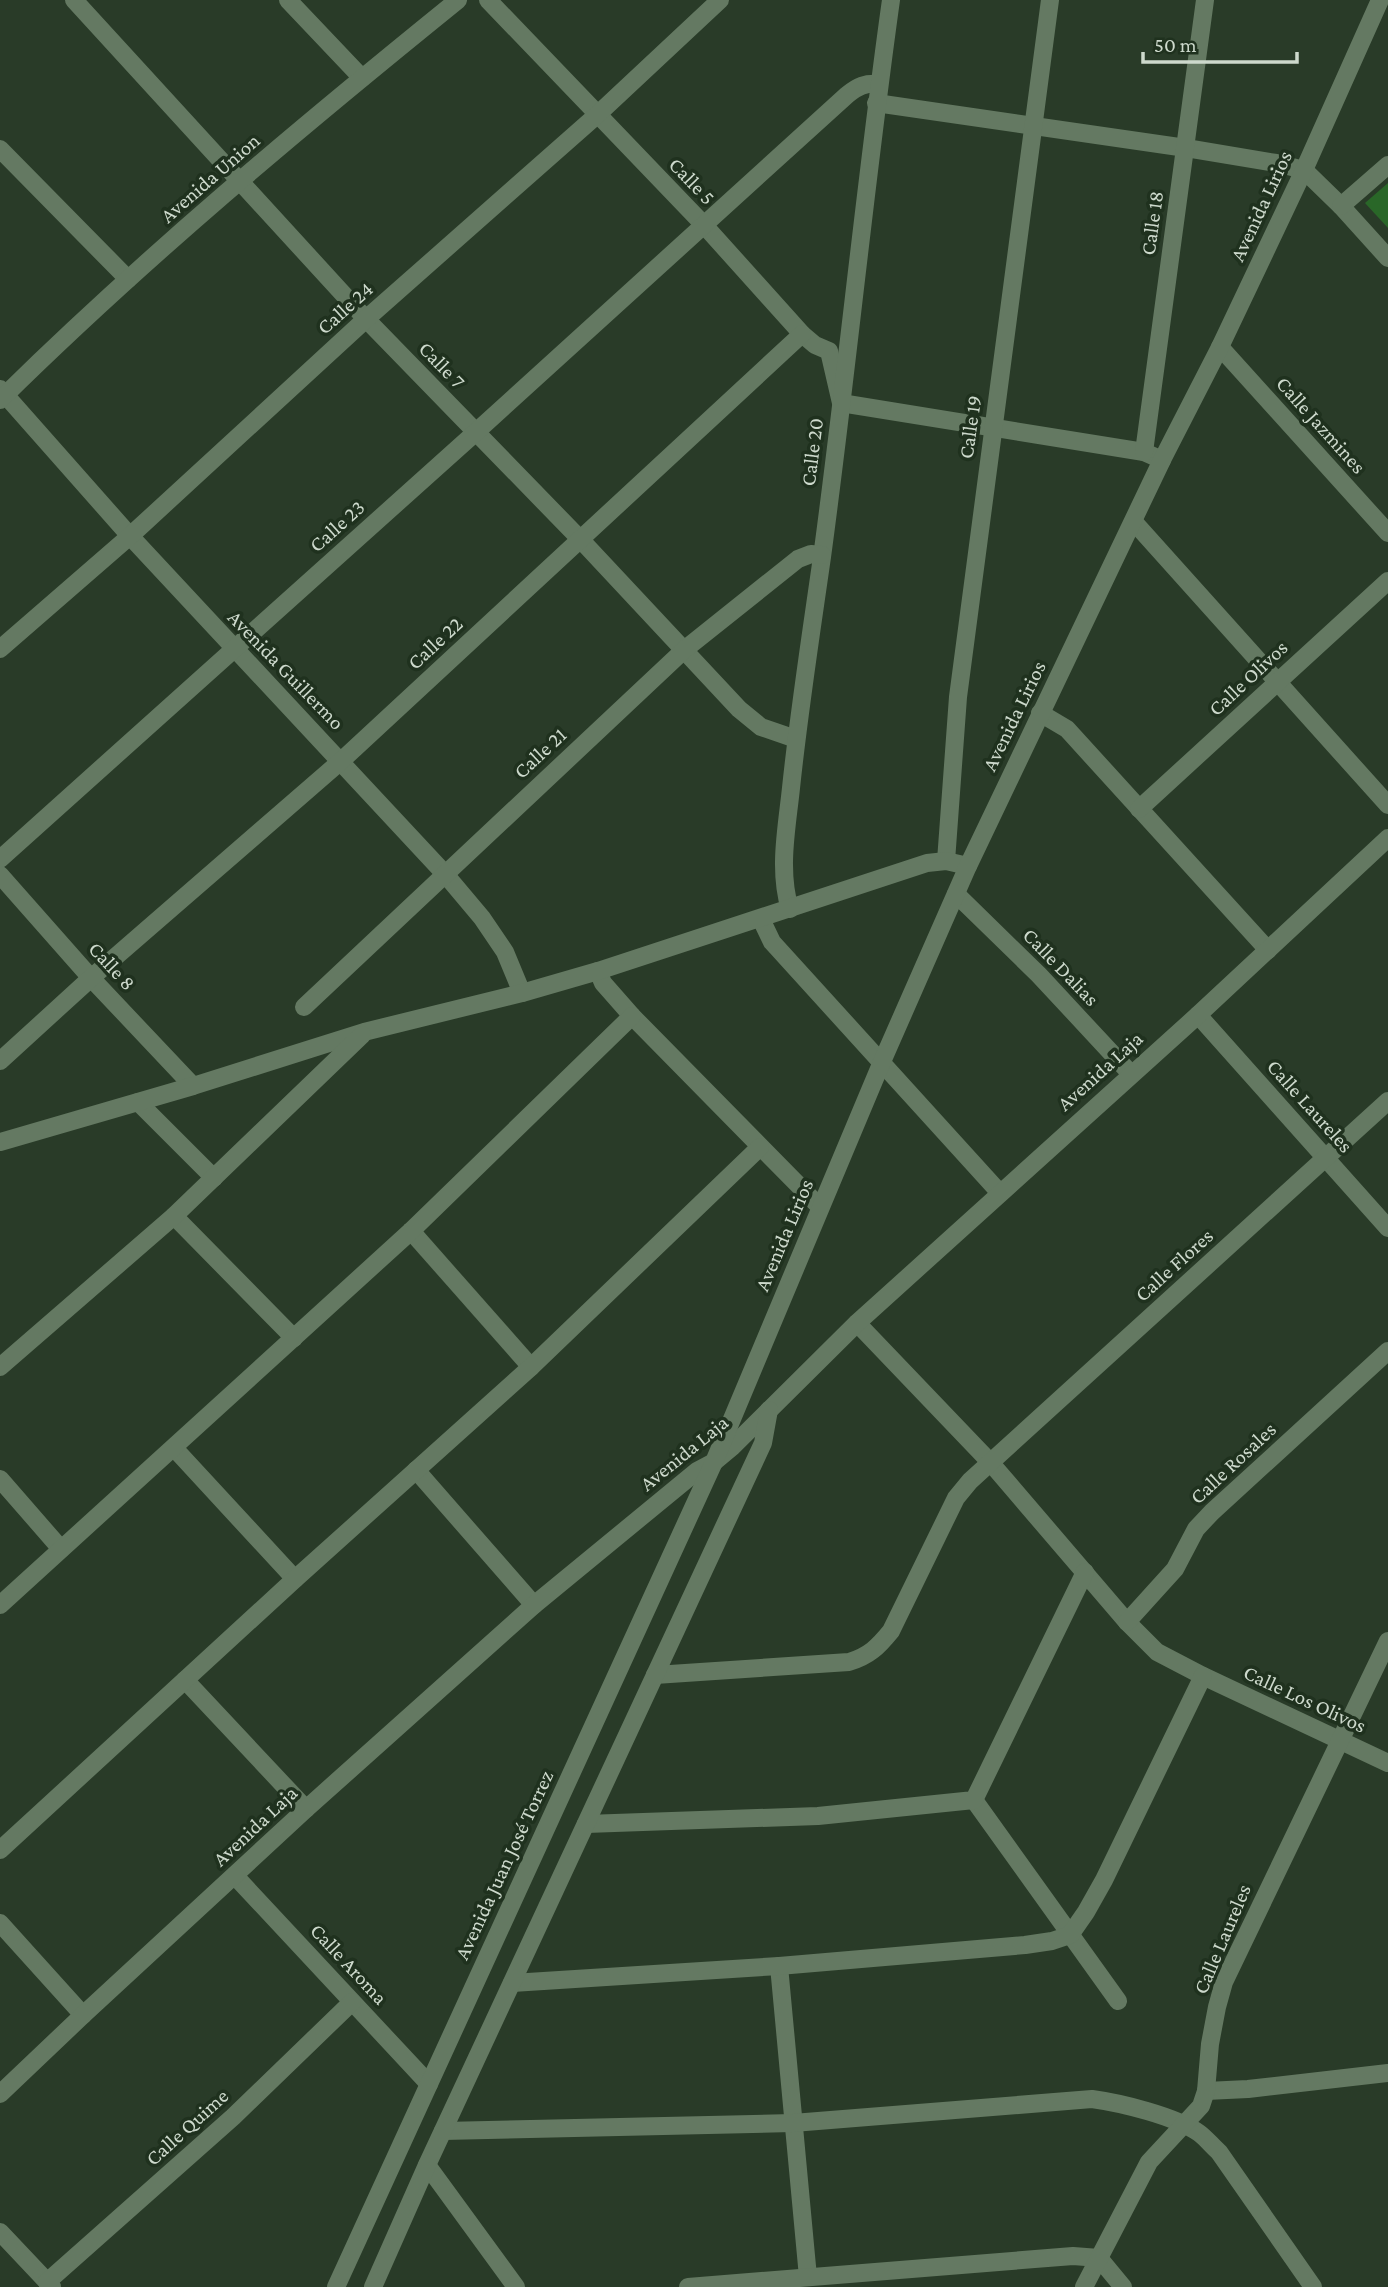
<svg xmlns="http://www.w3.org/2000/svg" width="1388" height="2287" font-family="'Crimson Pro',serif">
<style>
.green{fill:#296728}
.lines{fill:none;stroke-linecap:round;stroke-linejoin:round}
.minor{stroke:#647962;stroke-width:18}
.labels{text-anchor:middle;stroke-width:7;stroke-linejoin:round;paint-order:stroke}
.street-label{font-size:21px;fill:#cdd9cc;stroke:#1f311e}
</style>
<rect width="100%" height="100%" fill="#293b28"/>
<path class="green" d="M1388,183V228L1365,203Z"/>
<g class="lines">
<g class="minor">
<path d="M74,0L366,319L581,540L739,709L761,727L796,739"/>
<path d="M288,0L362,78"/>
<path d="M488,0L704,225L802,334L815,345L829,351L841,403L1144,452L1162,460"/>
<path d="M876,103L1186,148L1276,163L1304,170L1341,206L1388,258"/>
<path d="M0,149L128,279"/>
<path d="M1341,206L1388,165"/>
<path d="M1220,347L1388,533"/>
<path d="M0,389L130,536L445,874L482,918L505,952L522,993"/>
<path d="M0,400C144,258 301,127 458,0"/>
<path d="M1144,452L1205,0"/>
<path d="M1134,522L1388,805"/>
<path d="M0,649L130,536L366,319L597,115L720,0"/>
<path d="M1040,713L1067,729L1268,950"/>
<path d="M1139,809L1388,581"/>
<path d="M0,859L476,432L847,95C858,86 865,83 879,84"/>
<path d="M946,861L958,697L1050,0"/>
<path d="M0,875L91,978L193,1086"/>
<path d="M956,894L1039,975L1131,1074"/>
<path d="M790,909C778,870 787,827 791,788C799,711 811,634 822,557C847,372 865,185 891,0"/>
<path d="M761,919L772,942L1000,1193"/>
<path d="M598,971L603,983L632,1016L820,1207"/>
<path d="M304,1007L684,650L798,559L811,554L822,555"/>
<path d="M1198,1015L1388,1228"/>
<path d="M0,1061L91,978L341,761L802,334"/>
<path d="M138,1102L214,1178"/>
<path d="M0,1142L193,1086L364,1032L522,993L598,971L927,863L946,861L968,866"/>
<path d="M174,1216L294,1338"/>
<path d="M411,1231L531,1367"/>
<path d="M857,1323L990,1462L1127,1622L1157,1652L1203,1676L1388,1763"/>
<path d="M0,1367L174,1216L362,1035"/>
<path d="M175,1449L295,1579"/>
<path d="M416,1470L534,1605"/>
<path d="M0,1479L61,1549"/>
<path d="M0,1605L411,1231L632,1016"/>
<path d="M1127,1622L1175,1569L1196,1529L1212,1512L1388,1351"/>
<path d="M655,1675L849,1662C869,1656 878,1647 891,1631L956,1498L970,1481L1388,1101"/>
<path d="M185,1680L306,1809"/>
<path d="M974,1800L1118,2001"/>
<path d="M586,1824L818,1816L974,1800L1085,1572"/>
<path d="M0,1850L295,1579L531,1367L760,1147"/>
<path d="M235,1876L429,2084"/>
<path d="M0,1923L83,2015"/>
<path d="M779,1966L808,2277"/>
<path d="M512,1983L779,1966L1025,1945L1052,1941L1070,1935L1086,1912L1104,1880L1203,1676"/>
<path d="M1206,2091L1248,2089L1388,2073"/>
<path d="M0,2094L83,2015L306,1809L534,1605L697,1471L714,1462L732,1447L857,1323L1198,1015L1388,838"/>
<path d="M443,2131L793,2123L1092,2099C1121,2103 1175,2116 1199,2133C1206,2138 1212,2146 1219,2152L1313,2287"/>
<path d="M427,2165L516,2287"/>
<path d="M0,2232L52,2287"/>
<path d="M47,2282L233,2117L352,2002"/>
<path d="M336,2287L714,1462L881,1064L968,866L1162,460L1220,347L1304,170L1380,0"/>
<path d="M373,2287L427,2165L763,1443L769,1410"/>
<path d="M688,2287L1073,2256L1099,2258L1123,2287"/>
<path d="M1084,2287L1149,2162L1201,2106L1206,2091L1210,2044L1217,2007L1224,1982L1388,1641"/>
</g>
</g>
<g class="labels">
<g class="street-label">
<text transform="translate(210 178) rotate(-41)" y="7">Avenida Union</text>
<text transform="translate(692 181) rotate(46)" y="7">Calle 5</text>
<text transform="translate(1261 206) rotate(-65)" y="7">Avenida Lirios</text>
<text transform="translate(1152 223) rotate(-82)" y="7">Calle 18</text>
<text transform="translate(345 308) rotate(-42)" y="7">Calle 24</text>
<text transform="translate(442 365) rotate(46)" y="7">Calle 7</text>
<text transform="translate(1321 425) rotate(48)" y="7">Calle Jazmines</text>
<text transform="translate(970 427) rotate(-82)" y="7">Calle 19</text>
<text transform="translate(812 452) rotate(-83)" y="7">Calle 20</text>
<text transform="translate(337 526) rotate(-42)" y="7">Calle 23</text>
<text transform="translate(435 643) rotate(-43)" y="7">Calle 22</text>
<text transform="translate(286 670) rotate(46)" y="7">Avenida Guillermo</text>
<text transform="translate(1248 678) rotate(-43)" y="7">Calle Olivos</text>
<text transform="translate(1014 716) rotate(-64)" y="7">Avenida Lirios</text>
<text transform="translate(540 753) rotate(-43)" y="7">Calle 21</text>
<text transform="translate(112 966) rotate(47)" y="7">Calle 8</text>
<text transform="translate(1061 967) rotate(46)" y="7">Calle Dalias</text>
<text transform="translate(1100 1071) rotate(-42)" y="7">Avenida Laja</text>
<text transform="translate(1310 1106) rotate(48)" y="7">Calle Laureles</text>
<text transform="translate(784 1235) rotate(-67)" y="7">Avenida Lirios</text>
<text transform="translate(1174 1265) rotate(-42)" y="7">Calle Flores</text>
<text transform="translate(684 1453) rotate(-39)" y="7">Avenida Laja</text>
<text transform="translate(1233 1463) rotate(-43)" y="7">Calle Rosales</text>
<text transform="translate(1305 1699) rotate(25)" y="7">Calle Los Olivos</text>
<text transform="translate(255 1826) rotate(-43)" y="7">Avenida Laja</text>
<text transform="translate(504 1865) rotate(-65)" y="7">Avenida Juan José Torrez</text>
<text transform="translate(1222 1939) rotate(-67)" y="7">Calle Laureles</text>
<text transform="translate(349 1964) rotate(47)" y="7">Calle Aroma</text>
<text transform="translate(187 2127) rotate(-42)" y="7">Calle Quime</text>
</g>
</g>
<path d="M1143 52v10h154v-10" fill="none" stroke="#cdd9cc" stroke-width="3.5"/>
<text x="1154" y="52" font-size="21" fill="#cdd9cc" stroke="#1f311e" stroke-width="5" paint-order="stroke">50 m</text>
</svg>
